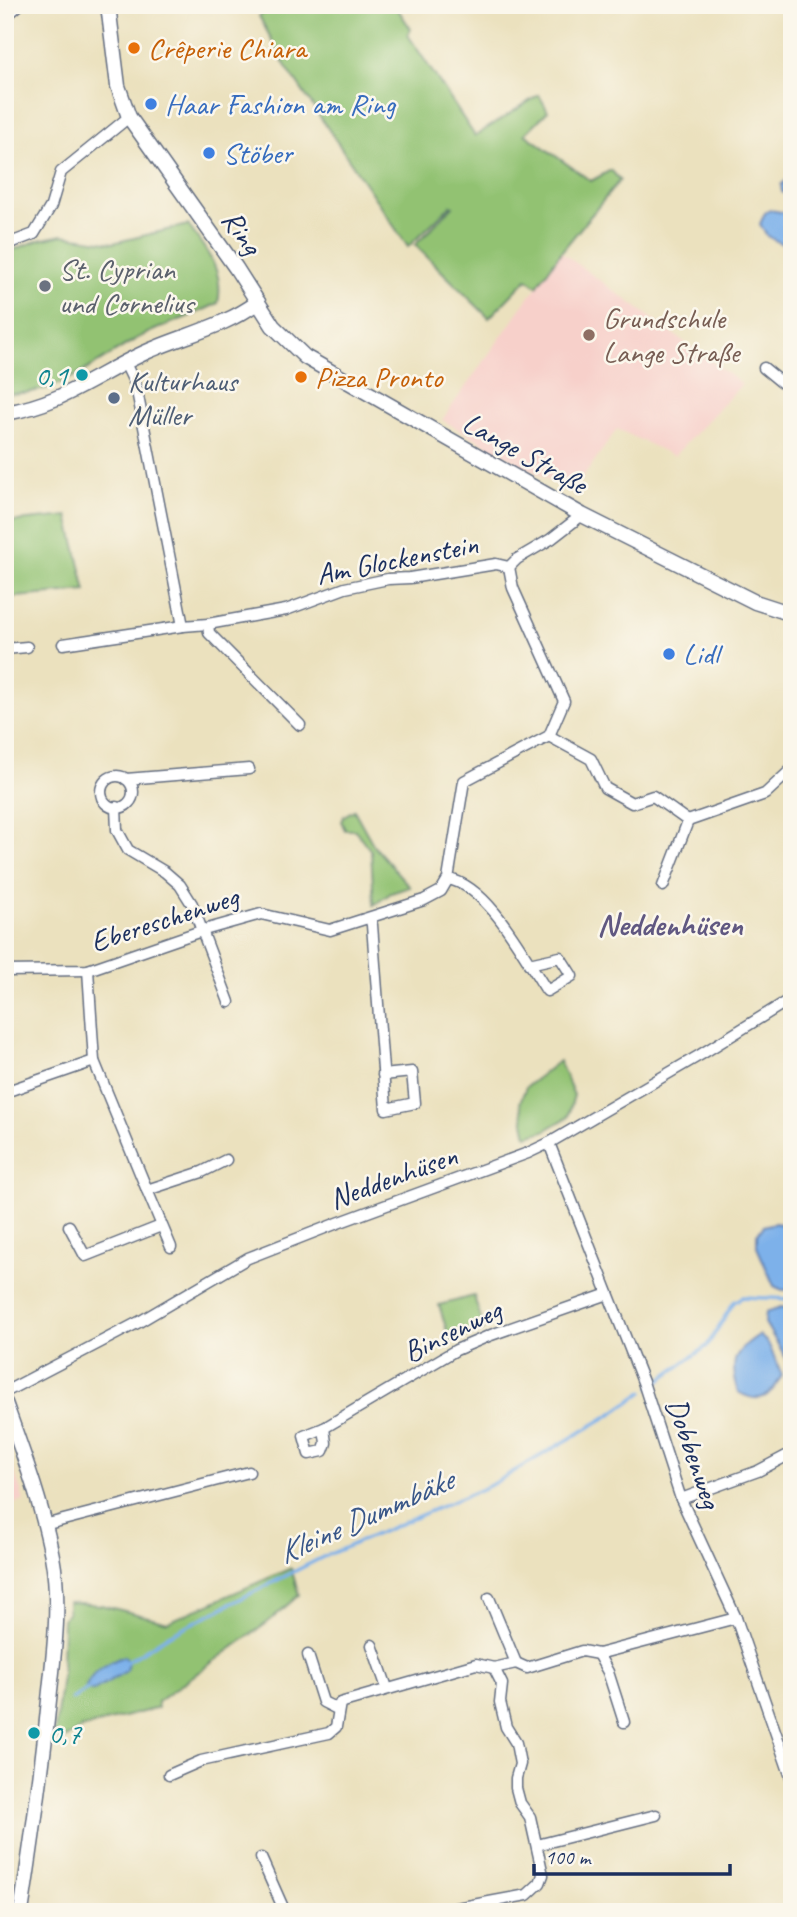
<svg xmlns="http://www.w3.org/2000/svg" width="797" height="1917" font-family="Caveat,sans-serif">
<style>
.built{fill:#f7d0ca}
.green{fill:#92c272;stroke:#567868;stroke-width:2}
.water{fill:#7db1ea;stroke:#4c70a4;stroke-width:2}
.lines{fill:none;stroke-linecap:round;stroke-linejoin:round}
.stream{stroke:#7db1ea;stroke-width:3.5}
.minor-casing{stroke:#646d80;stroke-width:13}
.tertiary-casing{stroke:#646d80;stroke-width:17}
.minor{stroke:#fff;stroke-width:10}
.tertiary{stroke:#fff;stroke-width:14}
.food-dot{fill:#e8710a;stroke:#fbf7ec;stroke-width:2.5}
.shop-dot{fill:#3f7fe0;stroke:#fbf7ec;stroke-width:2.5}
.worship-dot{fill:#6b7280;stroke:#fbf7ec;stroke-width:2.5}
.education-dot{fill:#8d6e63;stroke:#fbf7ec;stroke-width:2.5}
.culture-dot{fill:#0f9aa8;stroke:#fbf7ec;stroke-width:2.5}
.service-dot{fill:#5c6f8a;stroke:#fbf7ec;stroke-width:2.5}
.labels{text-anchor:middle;stroke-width:5;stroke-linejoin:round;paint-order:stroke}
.food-label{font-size:30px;fill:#c56008;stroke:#fbf7ec;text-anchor:start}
.shop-label{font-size:30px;fill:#366cbe;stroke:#fbf7ec;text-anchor:start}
.street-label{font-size:30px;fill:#1b2f5e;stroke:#fbf7ec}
.worship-label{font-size:30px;fill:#5b616d;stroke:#fbf7ec;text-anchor:start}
.education-label{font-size:30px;fill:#785e54;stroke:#fbf7ec;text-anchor:start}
.culture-label{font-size:30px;fill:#0d838f;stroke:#fbf7ec;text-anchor:end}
.service-label{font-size:30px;fill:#4e5e75;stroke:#fbf7ec;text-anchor:start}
.neighbourhood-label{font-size:32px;font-weight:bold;fill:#605881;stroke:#fbf7ec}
.water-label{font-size:32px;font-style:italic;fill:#385688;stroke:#fbf7ec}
</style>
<rect width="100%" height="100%" fill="#fbf7ec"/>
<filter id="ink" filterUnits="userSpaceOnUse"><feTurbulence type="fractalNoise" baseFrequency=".0143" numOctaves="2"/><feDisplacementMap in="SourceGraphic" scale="14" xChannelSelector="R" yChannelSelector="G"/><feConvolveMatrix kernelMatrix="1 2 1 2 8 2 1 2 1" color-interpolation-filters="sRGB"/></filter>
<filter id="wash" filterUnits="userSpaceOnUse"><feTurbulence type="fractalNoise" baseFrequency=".00686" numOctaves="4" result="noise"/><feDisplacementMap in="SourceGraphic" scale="28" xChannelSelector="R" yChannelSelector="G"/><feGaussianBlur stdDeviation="1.57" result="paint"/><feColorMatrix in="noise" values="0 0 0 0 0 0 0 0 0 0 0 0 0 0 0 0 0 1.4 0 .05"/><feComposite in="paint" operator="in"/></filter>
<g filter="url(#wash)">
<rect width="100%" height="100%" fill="#ebe1be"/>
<g class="built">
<path d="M561,252L742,384L674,456L617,429L572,493L442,420Z"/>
<path d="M5,1442L24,1501L5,1506Z"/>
</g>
<g class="green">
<path d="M276,5H395L411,29L408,35L475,136L539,95L548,111L525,134L591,181L611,170L620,180L561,252L537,286L527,279L489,318L415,245L453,206L451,205L408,247L285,65L259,16Z"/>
<path d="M188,225C205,249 225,270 218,303C192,317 164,324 138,338C97,361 56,398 5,393V253L39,240L62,235L113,243Z"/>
<path d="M68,516L86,591L5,598V573L12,571L8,522Z"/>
<path d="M354,810L374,846L410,887L391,893L374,905L371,851L355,830H345L341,821L344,816Z"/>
<path d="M559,1061L574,1095L568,1117L544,1131L527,1136L520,1102L526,1087Z"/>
<path d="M474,1296L484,1330L450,1341L439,1305Z"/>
<path d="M291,1568L299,1595L267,1623L157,1702L158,1708L82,1728L64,1739H54L62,1675L63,1619L68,1611V1602L101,1605L168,1622Z"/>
</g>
<g class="water">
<path d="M789,178L792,179L791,243L784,245L767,236L760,224L765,213L770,210L787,213L790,198L782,192L781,185Z"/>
<path d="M774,1223L781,1224L792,1234V1290H782L774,1286L757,1247V1234L764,1226Z"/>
<path d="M781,1307L792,1309V1368L765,1323L766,1312Z"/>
<path d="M759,1335L768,1343L782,1375C771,1397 761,1405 738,1392C731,1362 731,1353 759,1335Z"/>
<path d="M124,1656L128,1661L126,1671L92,1691L86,1686C93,1670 108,1663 124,1656Z"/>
</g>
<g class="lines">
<g class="stream">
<path d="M650,1387L707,1346L734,1302L743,1297L792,1299"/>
<path d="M125,1663L169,1635L323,1557L489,1486L610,1415L643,1392"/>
<path d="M72,1699L89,1688"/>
</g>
</g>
</g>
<g filter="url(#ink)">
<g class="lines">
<defs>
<g id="minor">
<path d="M5,17L19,5"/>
<path d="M5,245L34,234L51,206L61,172L129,117"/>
<path d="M125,363L136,386L183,626L208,624L286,610L345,588L388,579L410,578L496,564L509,567L517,559L551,539L582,515"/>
<path d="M764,368L792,391"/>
<path d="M208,624L209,633L300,725"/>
<path d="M63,644L183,626"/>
<path d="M5,649L27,647"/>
<path d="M549,736L591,759L605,788L632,803L653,796L688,821L663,886"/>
<circle cx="117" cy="792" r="16"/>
<path d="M126,779L249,769"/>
<path d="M116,807L117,830L128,850L165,872L180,885L192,904L229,1002"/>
<path d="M688,821L765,794L792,769"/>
<path d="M448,879C489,886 525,958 547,991L572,976L560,957L529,964"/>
<path d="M370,918L372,925L386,1109L415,1103L412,1072L383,1075"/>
<path d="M88,970L94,1061L147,1190L202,1172L226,1160"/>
<path d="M5,971L88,970L204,930L261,914L330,930L424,900L441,891L448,879L464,781L549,736L564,701L513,588L509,567"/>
<path d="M5,1092L94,1061"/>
<path d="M549,1143L643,1382L681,1499L736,1618L792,1780"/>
<path d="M147,1190L171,1247"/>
<path d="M69,1226L85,1256L161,1226"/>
<path d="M5,1392L139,1322L248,1258L335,1224L528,1153L549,1143L700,1055L792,998"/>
<path d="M324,1428L456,1350L491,1335L608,1294"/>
<path d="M324,1428L326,1443L323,1451L309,1454L304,1436Z"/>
<path d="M681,1499L758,1471L792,1453"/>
<path d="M44,1525L249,1472"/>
<path d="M489,1598L516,1663"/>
<path d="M372,1645L387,1688"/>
<path d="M598,1654L608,1672L624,1722"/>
<path d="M308,1655L323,1702L337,1709"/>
<path d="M169,1775L201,1761L329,1733L336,1727L340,1703L476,1664L494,1668L516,1663L527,1668L582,1651L598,1654L736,1618"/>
<path d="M537,1845L656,1815"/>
<path d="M261,1858L285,1912"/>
<path d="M435,1912L527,1895L540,1883L543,1875L530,1817L520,1803L516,1788V1778L520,1764L516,1743L506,1727L500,1702L502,1684L494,1668"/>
</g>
<g id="tertiary">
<path d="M108,5L118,86L129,117L236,268L273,326L305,357L582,515L755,602L792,614"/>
<path d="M5,413C62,404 94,376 144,353C181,336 225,327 258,302"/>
<path d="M5,1403C23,1453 42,1504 52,1556C61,1603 54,1652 49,1700C42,1771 32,1841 21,1912"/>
</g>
</defs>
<use href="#minor" class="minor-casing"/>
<use href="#tertiary" class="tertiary-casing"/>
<use href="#minor" class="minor"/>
<use href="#tertiary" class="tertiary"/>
</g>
</g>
<g class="food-dot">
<circle cx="134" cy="48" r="7"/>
<circle cx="301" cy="377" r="7"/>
</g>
<g class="shop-dot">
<circle cx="151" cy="104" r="7"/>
<circle cx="209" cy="153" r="7"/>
<circle cx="669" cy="654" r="7"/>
</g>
<circle class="worship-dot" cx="45" cy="286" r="7"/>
<circle class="education-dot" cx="589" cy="335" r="7"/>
<g class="culture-dot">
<circle cx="82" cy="375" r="7"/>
<circle cx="34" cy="1733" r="7"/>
</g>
<circle class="service-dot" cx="114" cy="398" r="7"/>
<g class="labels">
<g class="food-label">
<text x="148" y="58">Crêperie Chiara</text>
<text x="315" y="387">Pizza Pronto</text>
</g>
<g class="shop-label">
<text x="165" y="114">Haar Fashion am Ring</text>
<text x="223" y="163">Stöber</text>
<text x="683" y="664">Lidl</text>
</g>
<g class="street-label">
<text transform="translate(242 232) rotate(55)" y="10">Ring</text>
<text transform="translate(525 453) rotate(29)" y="10">Lange Straße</text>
<text transform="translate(397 559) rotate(-11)" y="10">Am Glockenstein</text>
<text transform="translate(164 919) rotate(-18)" y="10">Ebereschenweg</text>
<text transform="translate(393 1177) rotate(-20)" y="10">Neddenhüsen</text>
<text transform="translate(452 1331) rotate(-26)" y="10">Binsenweg</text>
<text transform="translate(694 1453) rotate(71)" y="10">Dobbenweg</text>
</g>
<g class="worship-label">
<text x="59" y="279">St. Cyprian<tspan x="59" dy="34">und Cornelius</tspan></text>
</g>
<g class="education-label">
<text x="603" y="328">Grundschule<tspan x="603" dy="34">Lange Straße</tspan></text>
</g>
<g class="culture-label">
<text x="68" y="385">0,1</text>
<text x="48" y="1743" text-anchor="start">0,7</text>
</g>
<g class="service-label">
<text x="128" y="391">Kulturhaus<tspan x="128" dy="34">Müller</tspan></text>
</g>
<g class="neighbourhood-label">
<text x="670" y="935">Neddenhüsen</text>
</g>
<g class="water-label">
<text transform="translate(365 1516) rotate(-24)" y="11">Kleine Dummbäke</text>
</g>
</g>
<rect width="797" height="1917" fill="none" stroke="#fbf7ec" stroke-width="28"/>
<path d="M534 1864v10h196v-10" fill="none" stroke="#1b2f5e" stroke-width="3.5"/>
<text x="545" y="1864" font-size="21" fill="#1b2f5e" stroke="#fbf7ec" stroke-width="5" paint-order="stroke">100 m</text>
</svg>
